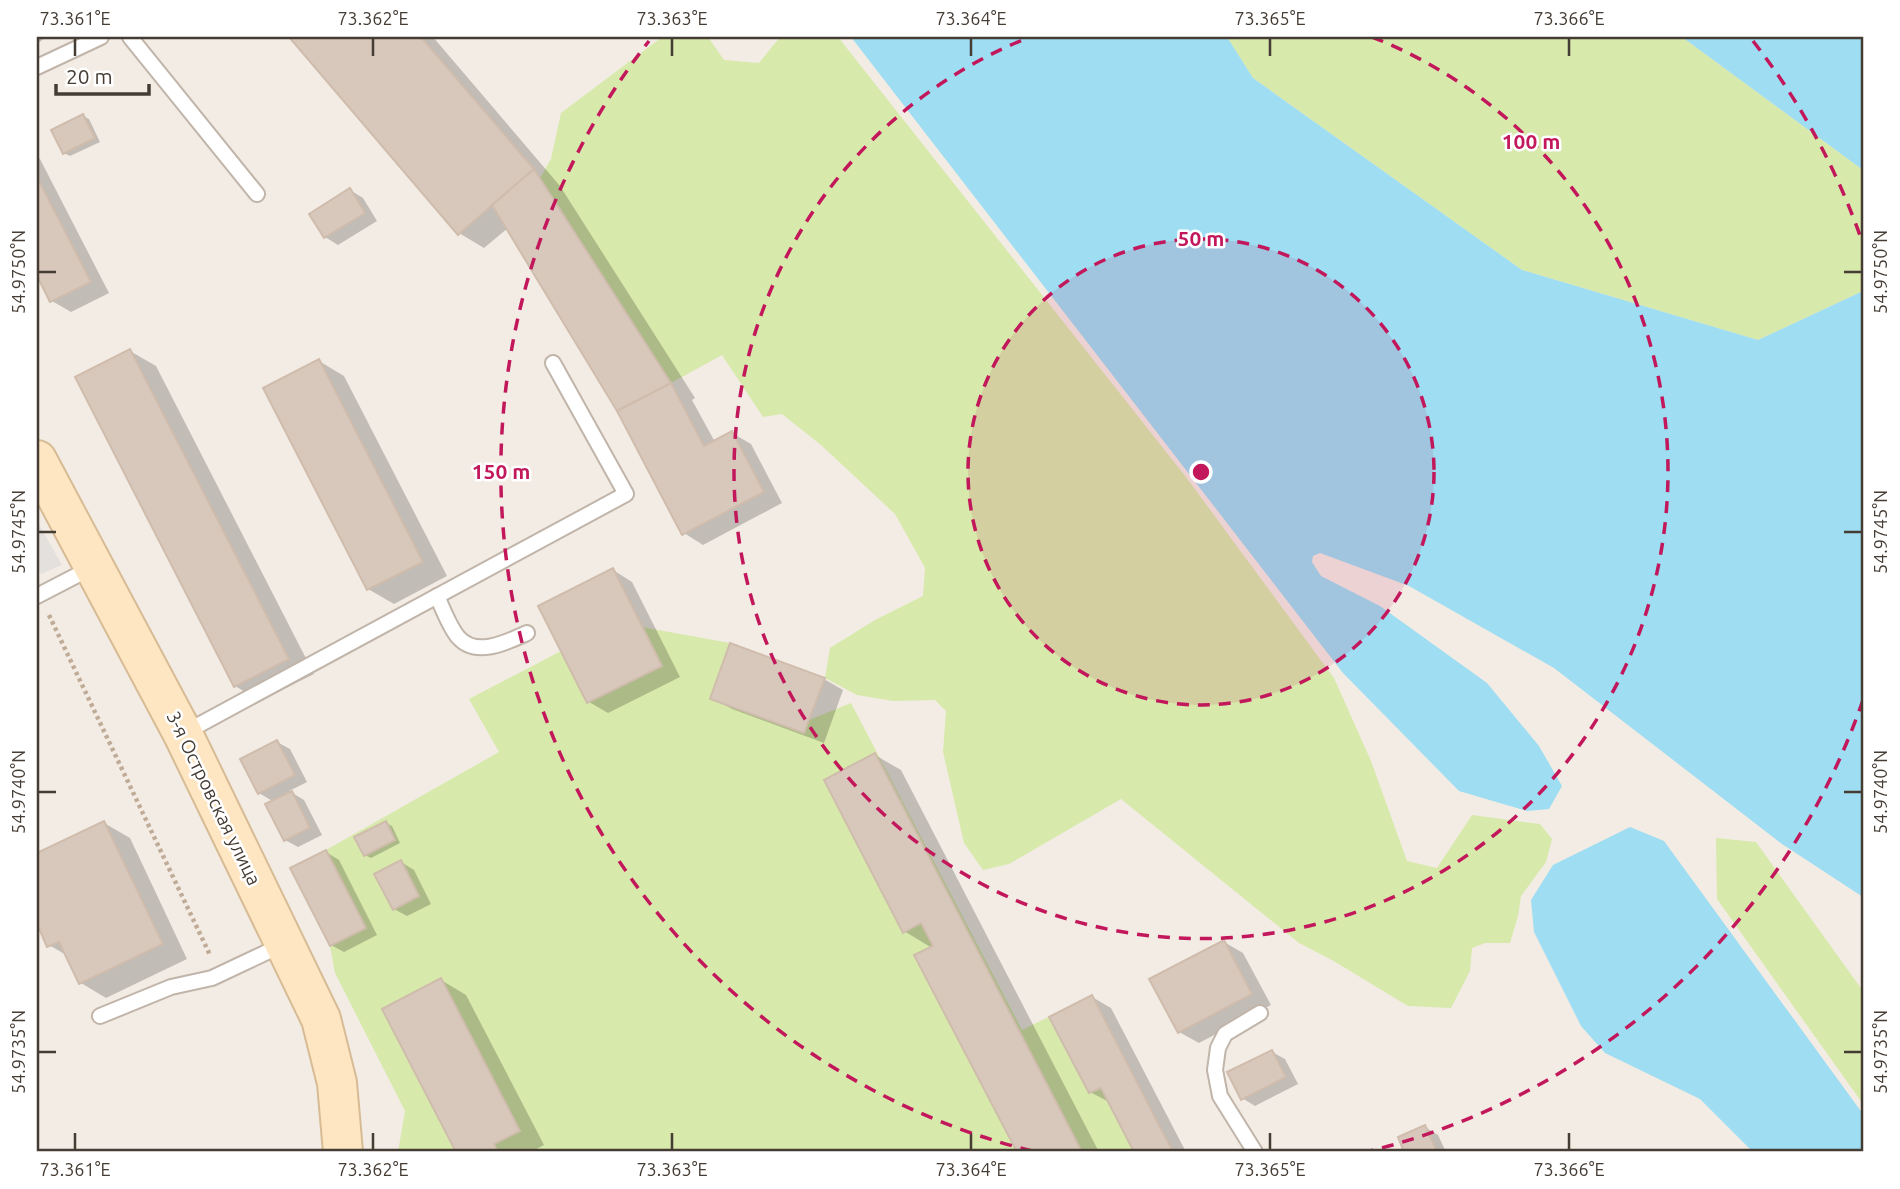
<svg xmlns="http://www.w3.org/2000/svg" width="1900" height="1189" font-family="Ubuntu,sans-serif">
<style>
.green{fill:#d7e9ab}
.parking{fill:#e3e0dd}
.water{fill:#9eddf2}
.shadow{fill:#0003}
.building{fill:#d8c8bc;stroke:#cfbcac;stroke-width:2}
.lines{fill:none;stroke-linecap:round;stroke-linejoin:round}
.lane-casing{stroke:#c1b5aa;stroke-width:18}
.secondary-casing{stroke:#d7bb94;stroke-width:42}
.path{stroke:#c0ab97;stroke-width:4.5;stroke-dasharray:3.5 3.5;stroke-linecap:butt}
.lane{stroke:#fff;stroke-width:14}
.secondary{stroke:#ffe6c2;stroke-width:38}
.ticks{fill:none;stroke:#453c34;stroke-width:2.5}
.ring{fill:none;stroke:#c2185b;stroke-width:3.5;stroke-dasharray:12 9}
.labels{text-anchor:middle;stroke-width:5;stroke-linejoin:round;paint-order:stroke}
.street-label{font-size:19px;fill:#453c34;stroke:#fff}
.centre{fill:#c2185b;stroke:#fff;stroke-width:3.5}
.ring-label{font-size:21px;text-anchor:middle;font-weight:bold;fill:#c2185b;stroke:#fff;stroke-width:5;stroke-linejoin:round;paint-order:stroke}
.neatline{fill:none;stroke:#453c34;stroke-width:2.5}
.ticks-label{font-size:18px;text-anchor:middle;fill:#453c34}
</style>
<rect width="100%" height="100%" fill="#f3ece4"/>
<g class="green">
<path d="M662,37H708L724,60L759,63L780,37H838L1186,477L1334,678L1371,761L1407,861L1437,868L1472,815L1540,824L1552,839L1546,862L1521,896L1518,916L1510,943H1485L1472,948L1470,971L1451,1008L1408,1006L1332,960L1299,943L1121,799L1009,864L983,870L964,843L943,752L946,711L935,700L893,701L857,695L825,678L830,648L875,620L923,596L925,568L895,514L821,445L782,414L763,417L722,355L671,383L540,178L551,159L561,113Z"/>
<path d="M1227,37H1682L1863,170V291L1758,340L1522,270L1253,78Z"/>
<path d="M642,627L730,643L809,720L851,703L1022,1030L1075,1004L1152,1152H398L405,1111L335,973L330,946L326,850L499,752L469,699L561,651Z"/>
<path d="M1716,838L1756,842L1863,991V1104L1717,899Z"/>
</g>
<path class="parking" d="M37,521L62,565L41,574L37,565Z"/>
<g class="water">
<path d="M851,37H1227L1253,78L1522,270L1758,340L1863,291V897L1782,844L1554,668L1409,586L1320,553L1313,556L1312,562L1321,576L1380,606L1487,683L1539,746L1562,786L1549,809L1527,811L1459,791L1343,673Z"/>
<path d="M1682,37H1863V170Z"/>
<path d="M1630,827L1664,841L1863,1114V1152H1753L1700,1099L1605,1053L1581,1026L1534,932L1531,900L1553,865Z"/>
</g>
<g class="shadow">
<path d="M37,37H46L37,44Z"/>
<path d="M291,37H433L560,186L695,398L692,400L715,442L732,433L751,444L782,503L703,545L684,533L620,413L508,228L484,248L459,233Z"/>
<path d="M83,116L89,119L100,142L70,156L64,153Z"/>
<path d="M37,157L40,159L109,293L71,312L52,301L37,272Z"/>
<path d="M350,190L363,198L377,221L338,245L325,237L311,214Z"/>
<path d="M130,351L156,366L314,674L260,701L235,686Z"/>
<path d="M319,361L344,376L447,576L394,604L368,589Z"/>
<path d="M613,570L632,582L680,677L608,713L589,702Z"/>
<path d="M824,679L843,690L824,743L732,709L712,698Z"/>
<path d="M277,742L290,749L307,782L289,791L304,800L322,835L298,847L285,840L274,802L259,793Z"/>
<path d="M875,755L901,770L1099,1152H1019L917,956L932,948L904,931Z"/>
<path d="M104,823L130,838L187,959L106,998L81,983L68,956L49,945L37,920V855Z"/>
<path d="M386,823L392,826L400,843L371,858L365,855Z"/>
<path d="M326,852L339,860L377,935L344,952L331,945Z"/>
<path d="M401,862L414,870L431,904L407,916L394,909Z"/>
<path d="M1224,942L1243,953L1271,1005L1199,1043L1179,1032Z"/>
<path d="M441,980L466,995L544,1145L531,1152H458L384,1009Z"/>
<path d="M1092,997L1111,1008L1186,1152H1136L1111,1103L1090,1092Z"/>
<path d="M1272,1052L1285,1059L1298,1084L1255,1106L1242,1098Z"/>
<path d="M1425,1127L1438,1135L1446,1152H1406L1400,1138Z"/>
</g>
<g class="building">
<path d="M289,37H421L534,169L458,235Z"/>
<path d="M83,114L95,138L63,154L51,130Z"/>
<path d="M534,169L671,383L617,411L492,205Z"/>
<path d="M37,177L91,282L50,302L37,276Z"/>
<path d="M350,188L365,213L324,238L309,214Z"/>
<path d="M130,349L289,659L234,687L75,377Z"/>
<path d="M319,359L423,562L367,590L263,388Z"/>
<path d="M671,383L704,446L732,431L764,492L682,535L617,411Z"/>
<path d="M613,568L662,666L587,703L538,606Z"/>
<path d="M730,643L825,678L804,733L710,699Z"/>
<path d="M277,740L295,775L258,794L240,759Z"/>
<path d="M875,753L1082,1152H1017L914,955L933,946L921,923L903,933L824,780Z"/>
<path d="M292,791L310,828L284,841L265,804Z"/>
<path d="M104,821L163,944L79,984L59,942L47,947L37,924V853Z"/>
<path d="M386,821L395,840L364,856L354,837Z"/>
<path d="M326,850L366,928L330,946L290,868Z"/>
<path d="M401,860L419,896L393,910L374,874Z"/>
<path d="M1224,940L1252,994L1178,1033L1149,979Z"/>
<path d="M441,978L520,1131L494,1144L498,1152H456L382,1009Z"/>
<path d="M1092,995L1173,1152H1134L1101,1088L1089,1093L1049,1017Z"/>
<path d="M1272,1050L1286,1077L1241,1100L1227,1072Z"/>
<path d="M1425,1125L1437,1152H1404L1398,1137Z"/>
</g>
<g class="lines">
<defs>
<g id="lane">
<path d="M130,37L257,194"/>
<path d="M37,67L101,37"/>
<path d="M37,596L91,568"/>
<path d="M437,596C443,609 449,626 458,637C476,658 507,642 527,633"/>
<path d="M184,733L626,494L553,363"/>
<path d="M100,1016L171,987L212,978L284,944"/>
<path d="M1255,1152L1220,1096L1215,1070L1218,1048L1225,1034L1260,1013"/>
</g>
<path id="secondary" d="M37,460L183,734L321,1019L337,1083L343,1152"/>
</defs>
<use href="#lane" class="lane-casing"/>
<use href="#secondary" class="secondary-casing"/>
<path class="path" d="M49,615L210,955"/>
<use href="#lane" class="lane"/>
<use href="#secondary" class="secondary"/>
</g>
<path class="ticks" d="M75,38V56M373,38V56M672,38V56M971,38V56M1270,38V56M1569,38V56M38,272H56M1844,272H1862M38,532H56M1844,532H1862M38,792H56M1844,792H1862M38,1052H56M1844,1052H1862M75,1133V1150M373,1133V1150M672,1133V1150M971,1133V1150M1270,1133V1150M1569,1133V1150"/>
<circle cx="1201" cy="472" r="233" fill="#c2185b" fill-opacity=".12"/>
<g class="ring">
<circle cx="1201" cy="472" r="233"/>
<path d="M1372 37A467 467 0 1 1 1030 37"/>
<path d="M1863 700A700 700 0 0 1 1370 1151M1032 1151A700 700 0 0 1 649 41M1753 41A700 700 0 0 1 1863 244"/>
</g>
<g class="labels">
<g class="street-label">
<text transform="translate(214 798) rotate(64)" y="7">3-я Островская улица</text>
</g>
</g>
<circle cx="1201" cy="472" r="10" class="centre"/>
<g class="ring-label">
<text x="1531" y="149">100 m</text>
<text x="1201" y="246">50 m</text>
<text x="501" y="479">150 m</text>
</g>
<rect width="1900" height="1189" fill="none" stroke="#ffffff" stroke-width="77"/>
<path d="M56 84v10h93v-10" fill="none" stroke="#453c34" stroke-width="3.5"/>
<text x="66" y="84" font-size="21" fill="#453c34" stroke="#ffffff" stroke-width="5" paint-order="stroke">20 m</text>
<rect x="38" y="38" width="1824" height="1112" class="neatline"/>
<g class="ticks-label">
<text x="75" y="25">73.361°E</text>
<text x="373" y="25">73.362°E</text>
<text x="672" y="25">73.363°E</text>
<text x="971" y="25">73.364°E</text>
<text x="1270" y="25">73.365°E</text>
<text x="1569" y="25">73.366°E</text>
<text transform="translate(19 272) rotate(-90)" y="6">54.9750°N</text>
<text transform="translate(1881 272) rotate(-90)" y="6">54.9750°N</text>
<text transform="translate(19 532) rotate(-90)" y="6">54.9745°N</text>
<text transform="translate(1881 532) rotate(-90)" y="6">54.9745°N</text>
<text transform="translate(19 792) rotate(-90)" y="6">54.9740°N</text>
<text transform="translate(1881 792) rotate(-90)" y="6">54.9740°N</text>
<text transform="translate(19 1052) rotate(-90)" y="6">54.9735°N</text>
<text transform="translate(1881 1052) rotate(-90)" y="6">54.9735°N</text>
<text x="75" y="1176">73.361°E</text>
<text x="373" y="1176">73.362°E</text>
<text x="672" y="1176">73.363°E</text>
<text x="971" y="1176">73.364°E</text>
<text x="1270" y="1176">73.365°E</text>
<text x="1569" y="1176">73.366°E</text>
</g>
</svg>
